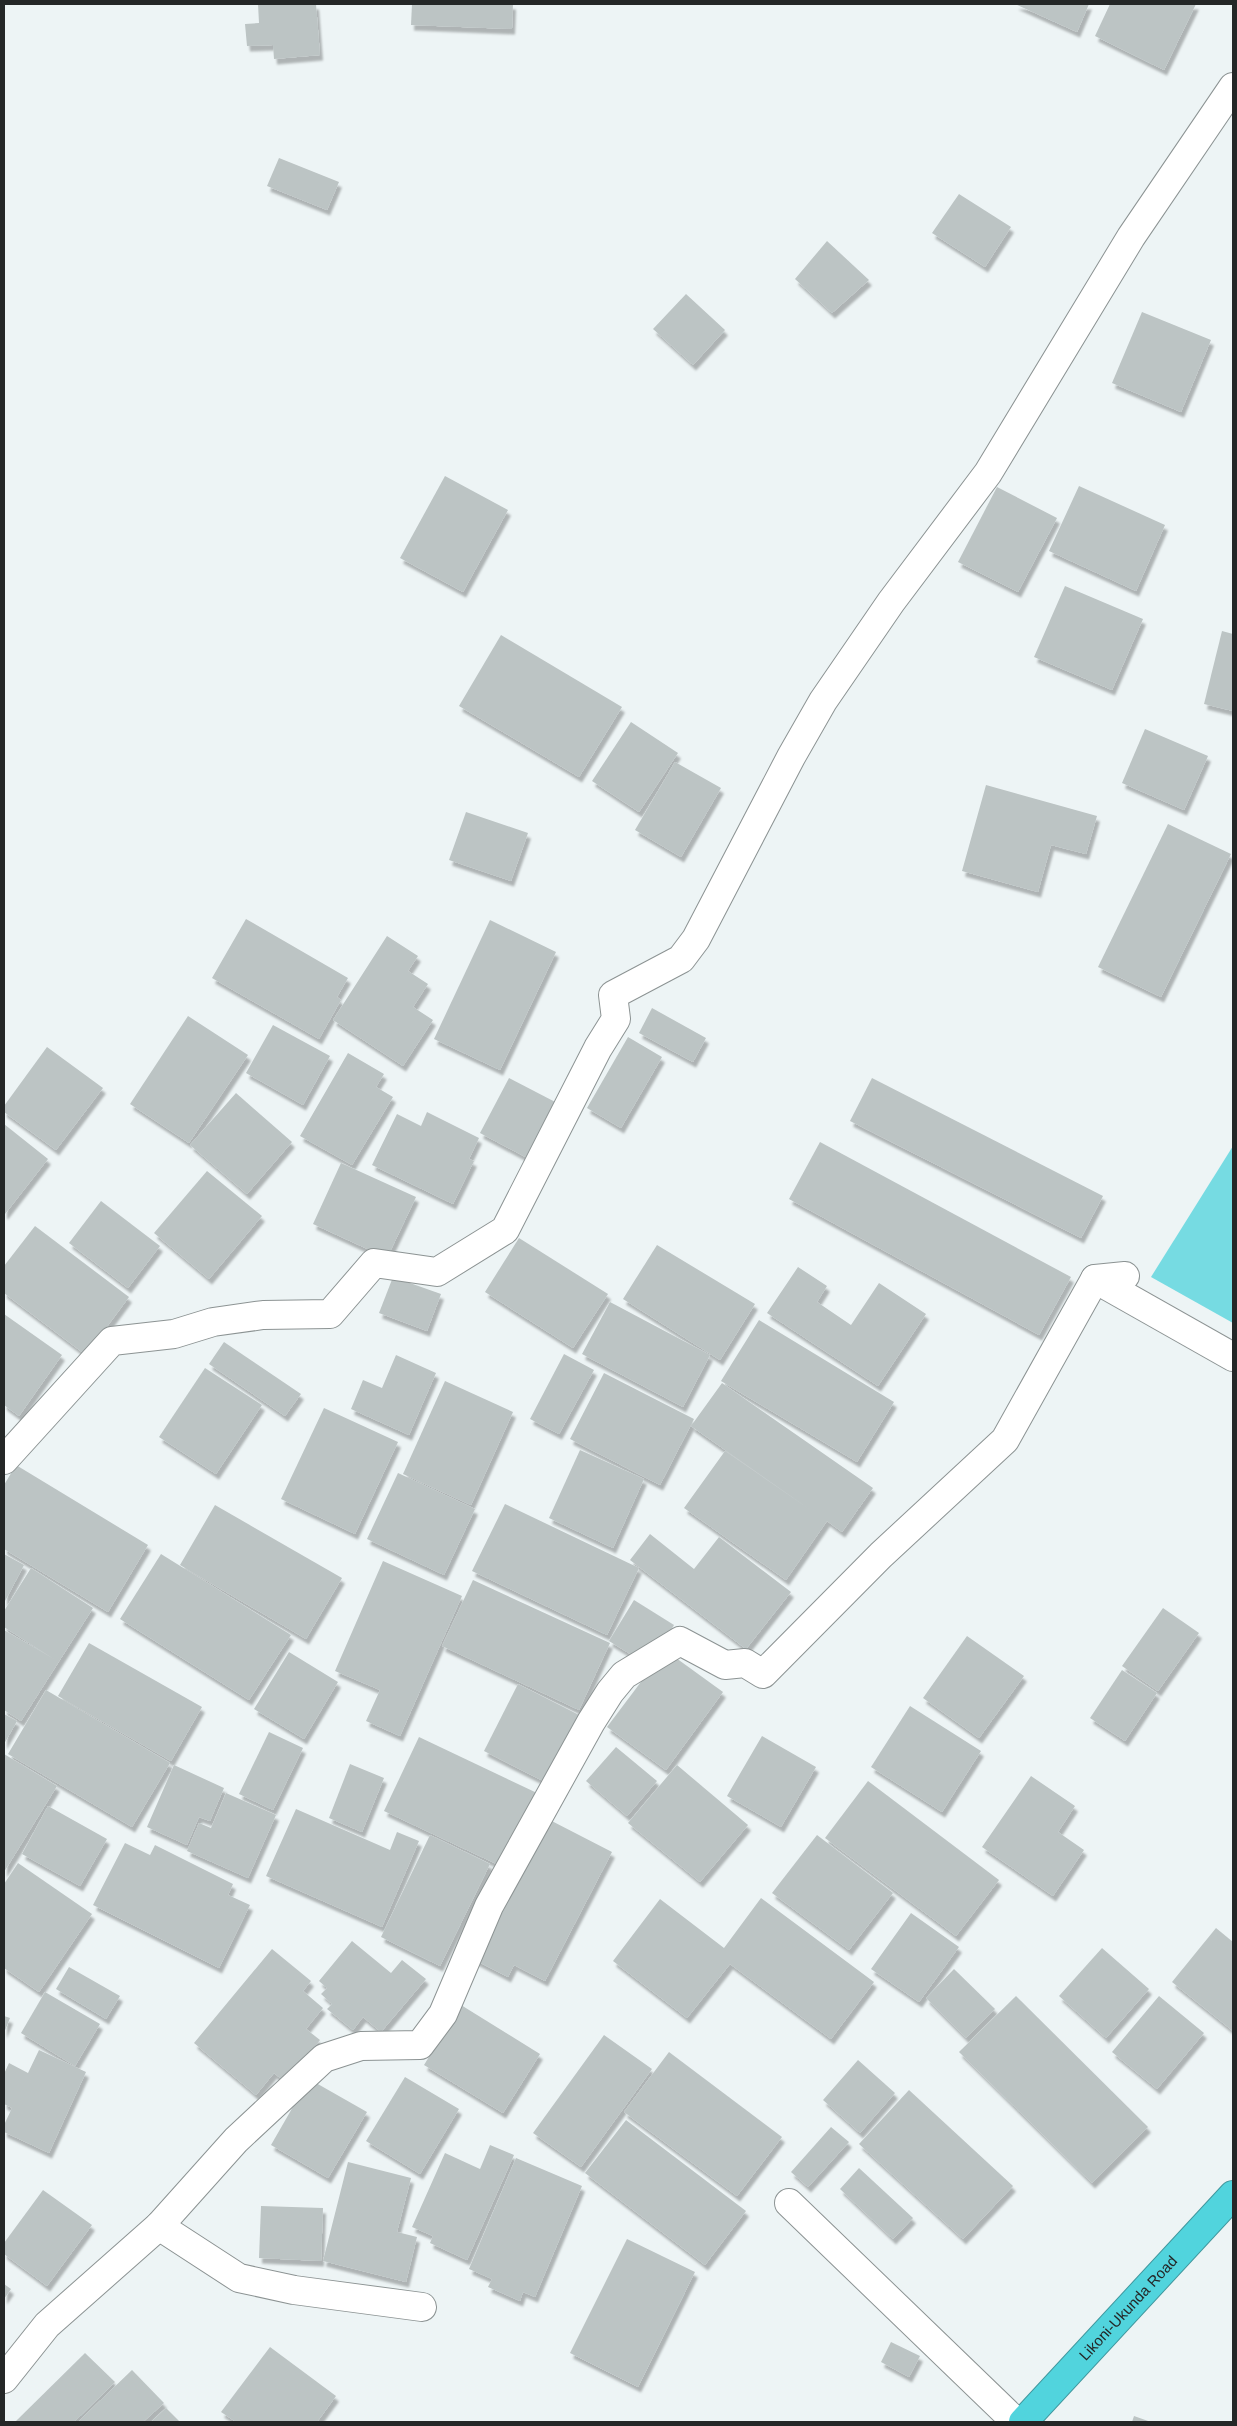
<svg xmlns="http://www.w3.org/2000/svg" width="1237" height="2426" font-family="Helvetica,sans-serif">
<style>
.green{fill:#76dbe2}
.building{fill:#bcc4c4;filter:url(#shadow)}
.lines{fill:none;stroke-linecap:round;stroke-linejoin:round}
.minor-casing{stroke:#8c9393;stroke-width:30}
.highway-casing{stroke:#41979d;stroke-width:30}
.minor{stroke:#fff;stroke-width:28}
.highway{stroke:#51d4dd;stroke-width:28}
.labels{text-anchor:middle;stroke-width:5;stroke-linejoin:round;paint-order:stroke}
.street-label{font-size:15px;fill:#242727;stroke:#fff}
</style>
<defs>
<filter id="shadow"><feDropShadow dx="3" dy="5.5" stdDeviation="1" flood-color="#0004"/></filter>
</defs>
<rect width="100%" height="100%" fill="#edf4f5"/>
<path class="green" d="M1233,1146V1323L1151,1277Z"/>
<g class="building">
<path d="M258,4H316L320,55L274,59L273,45L247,46L245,24L259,23Z"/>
<path d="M412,4H513L512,29L411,25Z"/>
<path d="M1015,4H1089L1077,32Z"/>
<path d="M1110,4H1196L1164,70L1095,36Z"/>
<path d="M279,158L339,182L327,210L267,186Z"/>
<path d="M959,194L1011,227L985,267L932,233Z"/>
<path d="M827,241L869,280L832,313L795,279Z"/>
<path d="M686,294L725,330L693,365L653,329Z"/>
<path d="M1142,312L1211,340L1181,412L1112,383Z"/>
<path d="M445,476L508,510L463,592L400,558Z"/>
<path d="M1079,486L1165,525L1136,591L1049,551Z"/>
<path d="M997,487L1057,518L1018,592L958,562Z"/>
<path d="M1065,586L1143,619L1112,690L1034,657Z"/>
<path d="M1222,631L1233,634V711L1204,704Z"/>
<path d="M501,635L622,707L579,777L459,706Z"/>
<path d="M631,722L678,753L639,812L592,781Z"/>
<path d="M1145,729L1208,756L1184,810L1122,783Z"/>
<path d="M675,762L721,788L681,857L635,830Z"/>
<path d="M986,785L1097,816L1086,854L1051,845L1038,892L962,871Z"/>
<path d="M466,812L528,833L511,881L449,860Z"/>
<path d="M1168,824L1231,854L1161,997L1098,967Z"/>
<path d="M246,919L348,978L337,997L341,1000L319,1039L212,978Z"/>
<path d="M490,920L556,952L500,1070L434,1039Z"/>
<path d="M387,936L418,956L408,971L428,984L413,1007L433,1020L403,1066L333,1020Z"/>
<path d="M652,1008L706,1038L693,1062L639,1033Z"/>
<path d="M188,1016L248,1055L189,1143L130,1104Z"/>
<path d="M273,1025L330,1056L303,1105L246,1073Z"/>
<path d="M628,1037L662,1057L621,1128L587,1108Z"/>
<path d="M47,1047L103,1088L56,1150L4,1112V1106Z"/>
<path d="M348,1053L384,1074L376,1087L393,1097L352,1165L300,1136Z"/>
<path d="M509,1078L561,1105L531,1160L480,1133Z"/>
<path d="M872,1078L1103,1196L1081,1238L850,1121Z"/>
<path d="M236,1093L292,1142L247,1194L190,1145Z"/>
<path d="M427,1112L479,1138L469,1159L474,1161L453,1204L372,1165L397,1114L421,1126Z"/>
<path d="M4,1124L48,1159L5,1214L4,1213Z"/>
<path d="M820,1142L1071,1277L1039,1335L789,1199Z"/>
<path d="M341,1163L416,1197L387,1258L313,1224Z"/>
<path d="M207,1171L262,1216L209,1279L154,1233Z"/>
<path d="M101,1201L160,1246L128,1288L69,1243Z"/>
<path d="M35,1226L129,1297L86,1355L4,1293V1266Z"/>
<path d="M519,1238L608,1294L573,1348L485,1292Z"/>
<path d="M657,1245L755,1304L720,1360L623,1299Z"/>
<path d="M798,1267L827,1286L817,1302L851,1325L879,1283L926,1314L878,1386L767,1313Z"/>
<path d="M393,1277L441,1294L427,1331L379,1313Z"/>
<path d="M610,1302L710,1355L683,1407L582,1354Z"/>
<path d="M4,1314L62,1355L19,1416L4,1405Z"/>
<path d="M759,1320L894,1402L857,1462L721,1381Z"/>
<path d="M224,1342L301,1394L285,1416L209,1364Z"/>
<path d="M564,1354L594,1370L559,1434L530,1419Z"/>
<path d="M396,1355L436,1373L409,1435L351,1409L363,1380L382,1388Z"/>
<path d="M205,1368L262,1405L216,1474L159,1437Z"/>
<path d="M604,1373L694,1419L660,1485L570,1439Z"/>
<path d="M445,1381L513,1412L471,1505L403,1474Z"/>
<path d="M722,1383L873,1488L842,1532L827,1521L786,1580L684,1508L725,1451L812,1511L691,1426Z"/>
<path d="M324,1408L398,1442L355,1534L281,1499Z"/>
<path d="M580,1450L644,1479L613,1548L549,1518Z"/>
<path d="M16,1465L148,1545L108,1612L4,1549V1485Z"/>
<path d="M398,1473L475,1509L444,1575L367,1539Z"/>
<path d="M505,1504L639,1568L607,1635L472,1571Z"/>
<path d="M215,1505L342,1578L306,1639L180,1565Z"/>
<path d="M650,1534L694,1569L719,1537L791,1592L746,1649L630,1560Z"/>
<path d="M4,1554L24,1565L4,1603Z"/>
<path d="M161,1554L291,1635L249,1700L120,1619Z"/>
<path d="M383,1561L462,1596L400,1736L366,1721L380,1690L335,1671Z"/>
<path d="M31,1568L93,1608L21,1721L4,1710V1630L54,1659L4,1627V1611Z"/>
<path d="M473,1580L610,1643L579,1710L442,1646Z"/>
<path d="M634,1600L674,1625L656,1654L640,1660L609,1641Z"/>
<path d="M1163,1608L1199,1633L1158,1691L1122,1666Z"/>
<path d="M967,1636L1024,1676L979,1738L923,1698Z"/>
<path d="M89,1643L202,1707L171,1761L58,1696Z"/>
<path d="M665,1650L723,1692L666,1770L607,1727Z"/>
<path d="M289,1652L338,1682L304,1739L254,1709Z"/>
<path d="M1122,1670L1157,1693L1125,1741L1090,1718Z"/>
<path d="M518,1684L583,1717L549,1784L484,1751Z"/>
<path d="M46,1690L170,1763L132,1827L8,1754Z"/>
<path d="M910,1706L981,1751L942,1812L871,1767Z"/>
<path d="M4,1714L17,1721L4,1744Z"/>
<path d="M269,1732L303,1748L273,1810L239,1794Z"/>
<path d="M762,1736L816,1767L781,1827L727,1796Z"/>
<path d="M419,1737L537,1793L503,1867L384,1811Z"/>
<path d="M616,1747L657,1781L627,1816L586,1781Z"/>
<path d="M4,1754L57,1786L4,1872Z"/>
<path d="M350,1764L384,1778L362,1832L329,1818Z"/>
<path d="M174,1765L224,1788L210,1821L199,1817L187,1845L147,1827Z"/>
<path d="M677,1765L748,1825L700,1882L628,1823Z"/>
<path d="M1031,1776L1075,1806L1058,1832L1084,1850L1053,1896L982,1847Z"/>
<path d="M868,1781L999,1880L956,1936L825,1838Z"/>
<path d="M226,1793L276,1815L248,1878L187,1851L199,1823L211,1828Z"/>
<path d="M48,1806L107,1839L80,1886L22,1854Z"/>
<path d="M296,1809L390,1850L397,1832L419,1841L382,1927L266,1876Z"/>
<path d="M544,1817L612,1852L545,1981L514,1965L508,1977L471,1958Z"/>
<path d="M430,1835L490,1864L440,1966L381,1937Z"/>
<path d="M817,1835L893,1893L849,1950L772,1893Z"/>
<path d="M125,1843L150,1855L155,1845L233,1884L228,1895L250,1905L219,1968L93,1905Z"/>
<path d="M18,1863L92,1914L39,1992L4,1968V1884Z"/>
<path d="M761,1898L874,1982L831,2039L730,1964L687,2018L613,1961L660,1899L724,1948Z"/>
<path d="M911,1913L959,1947L919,2002L871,1969Z"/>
<path d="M1216,1928L1233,1942V2031L1172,1982Z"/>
<path d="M352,1941L391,1973L402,1960L426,1979L381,2032L363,2017L353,2030L327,2009L332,2004L321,1994L327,1988L319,1981Z"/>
<path d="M1102,1948L1149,1989L1106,2038L1059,1996Z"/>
<path d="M272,1949L311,1981L303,1991L323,2008L306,2029L320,2040L304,2060L289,2085L274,2073L256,2095L194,2043Z"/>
<path d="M69,1967L120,1996L106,2019L56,1989Z"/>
<path d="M954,1969L995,2009L966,2038L926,1998Z"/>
<path d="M45,1992L100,2024L75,2066L21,2033Z"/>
<path d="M1016,1996L1148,2127L1092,2183L959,2052Z"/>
<path d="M1159,1996L1204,2033L1157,2089L1112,2052Z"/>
<path d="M461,2005L540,2054L503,2113L424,2065Z"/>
<path d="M4,2016L10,2018L4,2033Z"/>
<path d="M604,2035L652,2069L581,2167L533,2133Z"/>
<path d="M39,2050L86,2072L49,2153L4,2132V2125L12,2108L4,2104V2074L9,2063L28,2073Z"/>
<path d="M669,2052L782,2137L737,2196L624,2112Z"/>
<path d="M858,2060L895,2093L860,2133L823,2100Z"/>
<path d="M405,2077L459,2109L420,2174L366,2141Z"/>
<path d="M309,2079L367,2112L328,2178L271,2145Z"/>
<path d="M909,2090L1013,2186L963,2239L859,2144Z"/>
<path d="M626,2120L746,2211L705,2265L585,2173Z"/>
<path d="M831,2127L849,2142L808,2187L791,2172Z"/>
<path d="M490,2145L514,2155L467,2260L430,2243L433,2236L412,2227L445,2153L480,2169Z"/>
<path d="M516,2158L582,2186L535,2297L523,2292L520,2301L488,2287L492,2279L469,2269Z"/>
<path d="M348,2162L411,2178L397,2232L417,2237L406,2282L323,2261Z"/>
<path d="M859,2168L913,2218L893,2239L840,2189Z"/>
<path d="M43,2190L92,2225L47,2286L4,2254V2243Z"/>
<path d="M261,2206L323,2208L321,2261L259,2258Z"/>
<path d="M627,2239L695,2272L638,2387L570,2353Z"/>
<path d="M4,2284L11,2289L4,2299Z"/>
<path d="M891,2342L920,2356L909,2377L881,2362Z"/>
<path d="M270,2347L336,2396L317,2422H236L221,2412Z"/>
<path d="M85,2353L115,2382L74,2422H15Z"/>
<path d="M132,2370L164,2403L143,2422H78Z"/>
<path d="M166,2408L180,2422H151Z"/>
<path d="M1134,2416L1151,2422H1132Z"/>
</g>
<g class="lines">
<defs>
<g id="minor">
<path d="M1095,1279L1233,1357"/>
<path d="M4,1460L112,1341L174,1334L213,1322L263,1315L330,1314L374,1263L437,1272L505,1230L598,1048L616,1019L613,995L681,959L696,939L791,757L823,701L891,602L988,473L1131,237L1233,87"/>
<path d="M789,2203L1016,2422"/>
<path d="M159,2226L239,2278L294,2290L422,2307"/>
<path d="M4,2379L47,2325L159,2226L236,2140L324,2058L361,2046L420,2045L443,2014L489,1906L591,1722L610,1692L624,1675L680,1641L725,1665L745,1663L763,1674L881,1555L1005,1440L1095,1279L1125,1276"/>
</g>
<g id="highway">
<path id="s1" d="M1023,2422L1233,2195"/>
</g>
</defs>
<use href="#minor" class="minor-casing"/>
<use href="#highway" class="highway-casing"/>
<use href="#minor" class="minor"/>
<use href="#highway" class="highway"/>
</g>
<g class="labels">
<g class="street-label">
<text dy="5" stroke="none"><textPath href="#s1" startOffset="155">Likoni-Ukunda Road</textPath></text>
</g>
</g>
<rect width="1237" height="2426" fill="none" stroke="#242727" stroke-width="10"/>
</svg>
